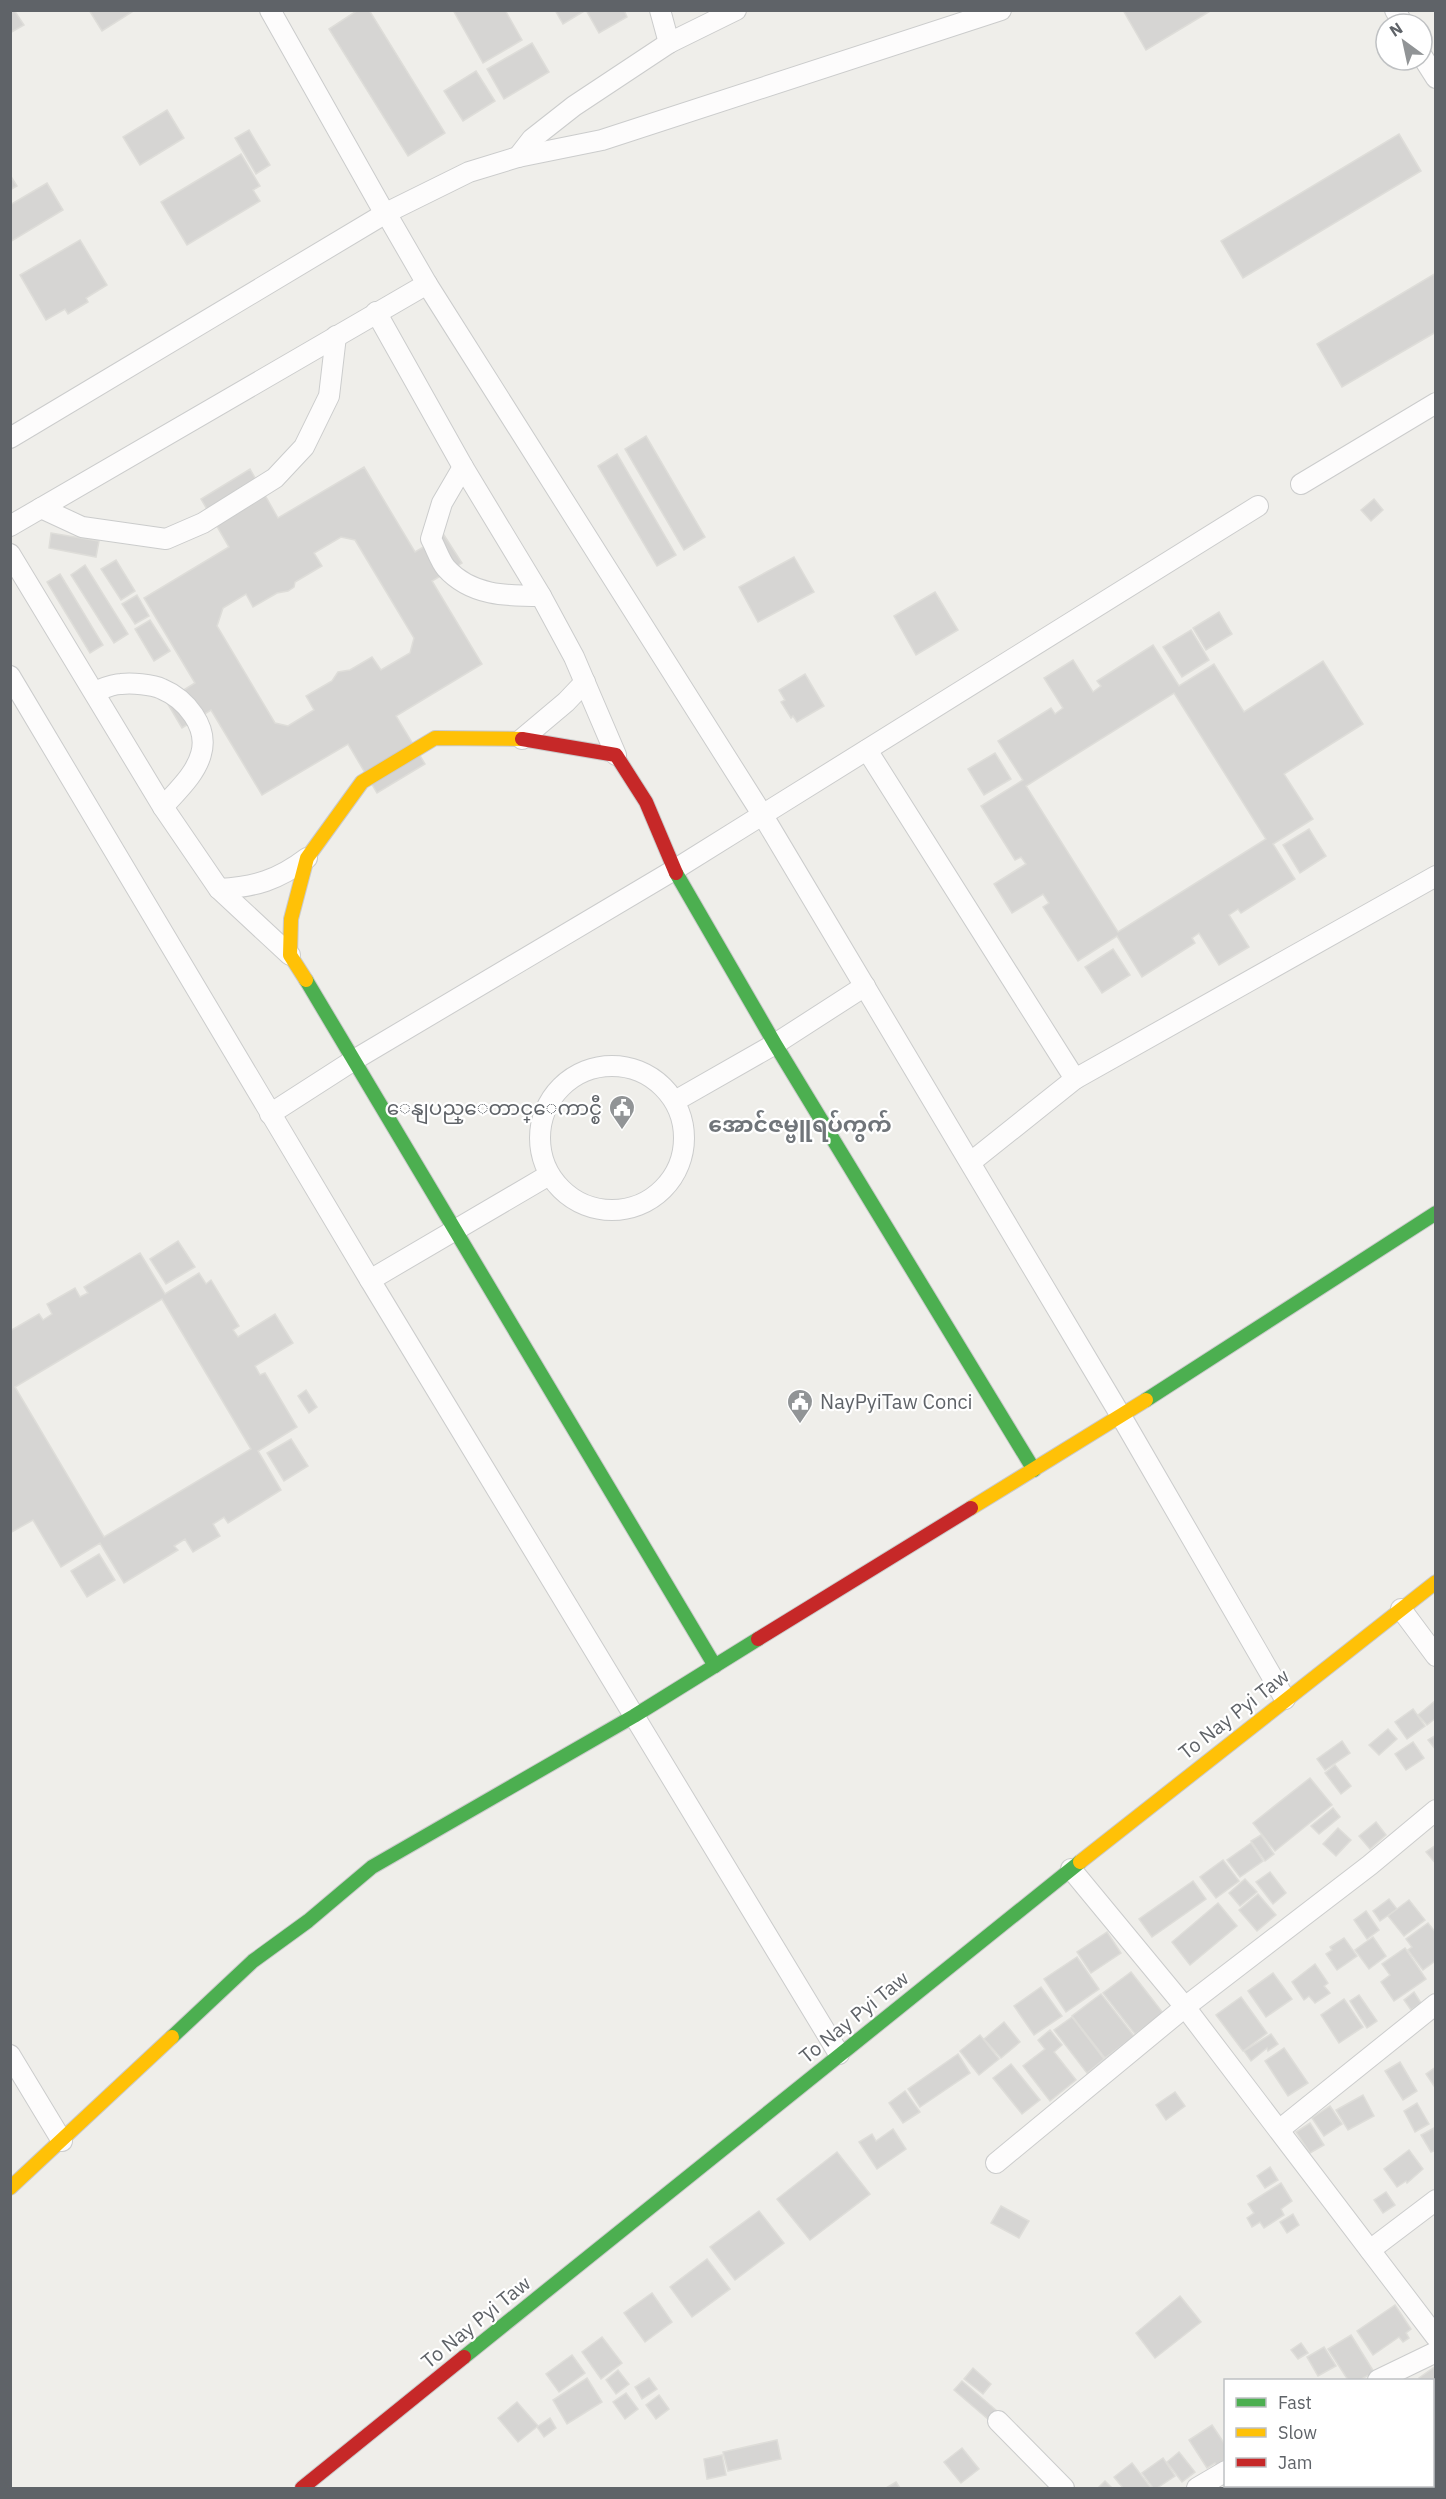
<svg xmlns="http://www.w3.org/2000/svg" width="1446" height="2499" font-family="'IBM Plex Sans','Noto Sans Myanmar',sans-serif">
<style>
.building{fill:#d6d5d3;stroke:#deddd9;stroke-width:1.5;fill-rule:evenodd}
.lines{fill:none;stroke-linecap:round;stroke-linejoin:round}
.street-casing{stroke:#cbcccc;stroke-width:22}
.fast-casing{stroke:#cacacb;stroke-width:16}
.slow-casing{stroke:#cacacb;stroke-width:16}
.jam-casing{stroke:#cacacb;stroke-width:16}
.street{stroke:#fdfcfc;stroke-width:20}
.fast{stroke:#4caf50;stroke-width:14}
.slow{stroke:#ffc107;stroke-width:14}
.jam{stroke:#c62828;stroke-width:14}
.labels{text-anchor:middle;stroke-width:4.5;stroke-linejoin:round;paint-order:stroke}
.poi-label{font-size:20px;fill:#5f6368;stroke:#fff;text-anchor:end}
.street-label{font-size:20px;fill:#5f6368;stroke:#fff}
.quarter-label{font-size:22px;font-weight:bold;fill:#70757a;stroke:#fff}
</style>
<rect width="100%" height="100%" fill="#efeeea"/>
<g class="building">
<path d="M10,10H14L24,25L10,33Z"/>
<path d="M89,10H135L102,31Z"/>
<path d="M358,10H369L445,133L408,156L329,29Z"/>
<path d="M453,10H505L522,40L483,63Z"/>
<path d="M555,10H586L563,24Z"/>
<path d="M586,10H624L627,17L599,33Z"/>
<path d="M1123,10H1212L1146,50Z"/>
<path d="M532,43L549,72L504,99L487,69Z"/>
<path d="M476,71L495,101L463,121L444,91Z"/>
<path d="M167,110L184,138L140,165L123,137Z"/>
<path d="M249,130L270,165L256,174L235,138Z"/>
<path d="M1399,134L1421,171L1243,278L1221,241Z"/>
<path d="M241,154L260,186L253,190L260,201L187,245L161,202Z"/>
<path d="M10,175L17,186L10,190Z"/>
<path d="M47,183L63,210L10,242V205Z"/>
<path d="M80,240L107,285L86,298L88,302L68,314L65,309L46,320L20,275Z"/>
<path d="M1436,273V332L1342,387L1317,344Z"/>
<path d="M646,436L705,537L684,550L625,449Z"/>
<path d="M617,454L676,555L657,566L598,466Z"/>
<path d="M364,467L415,552L444,535L462,563L432,581L482,664L396,716L425,764L377,793L348,744L262,795L211,710L182,728L166,701L195,683L144,598L229,547L201,499L250,469L278,518ZM341,537L355,540L414,638L410,653L381,670L372,657L350,670L338,672L332,681L306,696L314,710L288,726L275,723L217,626L223,608L246,594L253,607L277,593L288,591L294,587L295,582L322,566L314,553Z"/>
<path d="M1374,499L1383,510L1371,521L1361,510Z"/>
<path d="M51,533L99,541L96,557L49,548Z"/>
<path d="M794,557L814,592L758,622L739,587Z"/>
<path d="M116,560L135,591L121,600L101,569Z"/>
<path d="M85,565L128,634L114,643L71,575Z"/>
<path d="M60,574L103,645L90,653L47,582Z"/>
<path d="M935,592L958,630L916,655L894,616Z"/>
<path d="M137,595L149,616L135,624L122,604Z"/>
<path d="M1219,612L1232,634L1206,650L1193,628Z"/>
<path d="M150,620L170,651L154,661L135,629Z"/>
<path d="M1191,630L1209,660L1182,677L1163,647Z"/>
<path d="M1153,645L1179,686L1214,664L1244,712L1323,661L1363,724L1284,774L1313,819L1273,844L1295,879L1241,913L1238,909L1229,915L1249,947L1219,965L1199,933L1192,938L1195,943L1142,977L1117,936L1078,961L1043,907L1049,903L1043,894L1012,913L994,884L1026,864L1021,857L1015,860L981,806L1023,780L998,741L1051,708L1055,714L1063,708L1044,678L1073,660L1093,692L1101,686L1097,681ZM1174,693L1266,839L1118,932L1026,786Z"/>
<path d="M805,674L824,706L797,722L793,716L791,718L781,702L785,700L779,690Z"/>
<path d="M995,753L1011,779L984,795L968,769Z"/>
<path d="M1309,829L1326,856L1300,873L1283,845Z"/>
<path d="M1113,949L1130,975L1102,993L1085,967Z"/>
<path d="M178,1241L195,1267L166,1284L150,1259Z"/>
<path d="M140,1253L165,1294L199,1273L206,1284L211,1280L239,1326L233,1330L238,1337L275,1314L293,1343L255,1366L260,1375L265,1373L297,1427L258,1451L281,1490L228,1523L224,1517L213,1524L220,1536L193,1552L185,1539L174,1546L178,1550L124,1583L100,1543L61,1567L33,1520L10,1533V1331L39,1314L43,1320L52,1314L47,1304L75,1288L80,1297L88,1293L84,1287ZM162,1299L251,1449L104,1537L15,1387Z"/>
<path d="M306,1390L317,1407L309,1413L298,1396Z"/>
<path d="M291,1439L308,1466L284,1481L267,1453Z"/>
<path d="M99,1554L115,1580L87,1597L71,1571Z"/>
<path d="M1436,1700V1718L1427,1725L1418,1715Z"/>
<path d="M1413,1709L1425,1726L1407,1739L1395,1722Z"/>
<path d="M1388,1729L1397,1739L1379,1755L1369,1745Z"/>
<path d="M1436,1735V1750L1428,1740Z"/>
<path d="M1342,1741L1350,1753L1325,1770L1317,1759Z"/>
<path d="M1413,1742L1424,1758L1406,1770L1395,1754Z"/>
<path d="M1335,1765L1351,1786L1341,1794L1325,1773Z"/>
<path d="M1310,1778L1332,1805L1275,1851L1253,1823Z"/>
<path d="M1333,1808L1340,1817L1319,1834L1311,1826Z"/>
<path d="M1376,1822L1386,1835L1370,1849L1359,1836Z"/>
<path d="M1338,1828L1351,1840L1336,1856L1323,1844Z"/>
<path d="M1261,1835L1274,1854L1265,1861L1251,1841Z"/>
<path d="M1251,1843L1263,1861L1240,1877L1227,1860Z"/>
<path d="M1436,1845V1864L1426,1852Z"/>
<path d="M1223,1860L1239,1881L1216,1898L1200,1877Z"/>
<path d="M1270,1872L1286,1893L1273,1904L1256,1882Z"/>
<path d="M1245,1879L1257,1892L1240,1906L1229,1893Z"/>
<path d="M1193,1881L1206,1899L1152,1937L1139,1919Z"/>
<path d="M1258,1894L1276,1915L1257,1931L1239,1910Z"/>
<path d="M1389,1899L1397,1909L1380,1921L1373,1911Z"/>
<path d="M1409,1900L1425,1920L1404,1936L1388,1916Z"/>
<path d="M1218,1903L1237,1926L1190,1965L1172,1942Z"/>
<path d="M1366,1911L1379,1930L1367,1939L1354,1920Z"/>
<path d="M1428,1923L1436,1933V1964L1434,1962L1423,1970L1408,1950L1412,1947L1406,1939Z"/>
<path d="M1107,1932L1121,1953L1091,1973L1077,1952Z"/>
<path d="M1373,1937L1386,1956L1369,1969L1355,1950Z"/>
<path d="M1344,1938L1357,1956L1337,1970L1326,1954L1332,1950L1330,1947Z"/>
<path d="M1405,1948L1426,1979L1394,2001L1381,1982L1390,1975L1382,1964Z"/>
<path d="M1077,1957L1099,1989L1066,2012L1044,1979Z"/>
<path d="M1315,1964L1328,1983L1324,1986L1330,1993L1315,2003L1309,1996L1304,2000L1292,1982Z"/>
<path d="M1131,1972L1163,2013L1135,2034L1103,1993Z"/>
<path d="M1273,1973L1292,1999L1266,2017L1248,1991Z"/>
<path d="M1041,1987L1062,2016L1034,2035L1014,2006Z"/>
<path d="M1414,1992L1421,2003L1411,2010L1404,2000Z"/>
<path d="M1101,1994L1134,2036L1105,2058L1072,2016Z"/>
<path d="M1359,1995L1377,2021L1367,2028L1350,2001Z"/>
<path d="M1241,1997L1267,2033L1243,2051L1216,2015Z"/>
<path d="M1344,1999L1363,2027L1339,2043L1321,2015Z"/>
<path d="M1072,2017L1104,2059L1087,2073L1054,2030Z"/>
<path d="M1004,2022L1020,2042L1001,2058L984,2039Z"/>
<path d="M1050,2030L1062,2045L1054,2052L1076,2080L1050,2101L1023,2066L1045,2049L1038,2040Z"/>
<path d="M1271,2034L1278,2044L1268,2051L1267,2048L1251,2061L1244,2051Z"/>
<path d="M980,2035L999,2059L979,2075L960,2051Z"/>
<path d="M1284,2048L1308,2083L1288,2096L1265,2061Z"/>
<path d="M958,2054L970,2073L920,2107L908,2089Z"/>
<path d="M1400,2062L1417,2091L1403,2100L1385,2071Z"/>
<path d="M1011,2064L1040,2100L1022,2114L993,2078Z"/>
<path d="M1436,2067V2089L1426,2074Z"/>
<path d="M905,2091L920,2112L903,2123L889,2103Z"/>
<path d="M1175,2092L1185,2106L1166,2120L1156,2105Z"/>
<path d="M1363,2095L1374,2116L1348,2130L1336,2110Z"/>
<path d="M1417,2103L1429,2124L1415,2132L1404,2111Z"/>
<path d="M1330,2106L1342,2124L1324,2136L1312,2118Z"/>
<path d="M1310,2123L1324,2145L1310,2153L1296,2132Z"/>
<path d="M1434,2128L1436,2150L1431,2152L1421,2135Z"/>
<path d="M893,2129L906,2149L877,2169L859,2142L872,2134L876,2141Z"/>
<path d="M1409,2150L1423,2169L1407,2183L1406,2181L1397,2187L1384,2169Z"/>
<path d="M837,2152L870,2194L810,2240L777,2199Z"/>
<path d="M1270,2167L1278,2180L1265,2188L1257,2176Z"/>
<path d="M1281,2183L1292,2201L1281,2209L1284,2215L1264,2228L1260,2222L1252,2227L1247,2218L1254,2213L1248,2204Z"/>
<path d="M1386,2192L1395,2205L1383,2213L1374,2200Z"/>
<path d="M1001,2206L1029,2221L1019,2238L991,2223Z"/>
<path d="M759,2211L784,2243L735,2280L710,2247Z"/>
<path d="M1293,2214L1299,2225L1287,2233L1280,2222Z"/>
<path d="M707,2259L730,2289L692,2317L670,2287Z"/>
<path d="M652,2293L672,2322L645,2342L624,2313Z"/>
<path d="M1180,2296L1201,2322L1155,2358L1136,2333Z"/>
<path d="M1395,2305L1411,2329L1406,2333L1409,2338L1403,2342L1399,2337L1373,2355L1357,2331Z"/>
<path d="M1351,2335L1374,2372L1360,2380H1348L1328,2349Z"/>
<path d="M602,2337L622,2363L601,2379L582,2352Z"/>
<path d="M1301,2343L1308,2353L1298,2359L1291,2350Z"/>
<path d="M1324,2347L1336,2366L1318,2376L1307,2357Z"/>
<path d="M572,2355L585,2373L559,2392L546,2374Z"/>
<path d="M1436,2366V2403L1432,2399V2380H1420L1419,2378Z"/>
<path d="M973,2368L991,2384L983,2394L964,2379Z"/>
<path d="M618,2370L629,2384L616,2394L606,2380Z"/>
<path d="M587,2378L602,2402L567,2424L553,2400Z"/>
<path d="M649,2378L657,2389L642,2399L635,2387Z"/>
<path d="M962,2381L997,2411L989,2420L954,2390Z"/>
<path d="M626,2393L638,2409L625,2419L613,2402Z"/>
<path d="M659,2395L669,2409L656,2419L646,2405Z"/>
<path d="M1432,2401L1436,2405V2414L1432,2416Z"/>
<path d="M517,2402L538,2426L518,2442L498,2418Z"/>
<path d="M550,2418L556,2428L544,2437L537,2427Z"/>
<path d="M1212,2425L1226,2446V2465L1219,2469L1215,2463L1207,2468L1189,2440Z"/>
<path d="M777,2440L781,2459L728,2471L723,2452Z"/>
<path d="M962,2448L979,2469L961,2483L944,2462Z"/>
<path d="M1179,2452L1195,2472L1182,2482L1167,2462Z"/>
<path d="M722,2455L726,2475L707,2479L704,2459Z"/>
<path d="M1163,2458L1175,2476L1157,2488H1153L1142,2473Z"/>
<path d="M1132,2463L1151,2488H1123L1114,2477Z"/>
<path d="M1105,2481L1112,2488H1098Z"/>
<path d="M896,2482L900,2488H886Z"/>
</g>
<g class="lines">
<defs>
<g id="street">
<path d="M270,10L385,214"/>
<path d="M660,10L669,43"/>
<path d="M1395,10L1403,24"/>
<path d="M1422,56L1436,78"/>
<path d="M518,157L532,139L574,106L669,43L736,10"/>
<path d="M386,213L427,284L762,814L1121,1416L1285,1699"/>
<path d="M376,312L463,467L541,596L574,657L616,755"/>
<path d="M10,438L386,213L469,172L518,157L602,140L1001,10"/>
<path d="M463,467L442,503L431,539C436,548 440,561 446,568C471,596 507,596 541,596"/>
<path d="M1301,484L1436,403"/>
<path d="M41,508L82,527L166,539L203,523L275,478L304,447L329,396L336,336"/>
<path d="M10,526L427,284"/>
<path d="M10,554L163,807L219,889L290,955"/>
<path d="M10,676L370,1280L839,2054"/>
<path d="M94,692C102,689 112,684 121,684C131,683 152,684 162,689C186,699 209,727 201,754C196,774 176,792 163,807"/>
<path d="M522,739L566,702L585,682"/>
<path d="M867,750L1075,1079"/>
<path d="M219,889C255,887 278,880 307,858"/>
<circle cx="612" cy="1138" r="72"/>
<path d="M675,1101L775,1044L865,986"/>
<path d="M270,1114L354,1060L674,870L1258,506"/>
<path d="M971,1162L1075,1079L1436,876"/>
<path d="M370,1280L549,1175"/>
<path d="M1401,1609L1436,1656"/>
<path d="M1071,1869L1185,2007L1436,2337"/>
<path d="M10,2055L62,2141"/>
<path d="M1279,2130L1436,2004"/>
<path d="M996,2163L1185,2007L1370,1865L1436,1810"/>
<path d="M1370,2250L1436,2200"/>
<path d="M1378,2380L1436,2352"/>
<path d="M998,2421L1064,2488"/>
<path d="M1197,2488L1226,2471"/>
</g>
<g id="fast">
<path d="M676,873L775,1044L1034,1470"/>
<path d="M306,980L715,1666"/>
<path d="M1146,1400L1436,1213"/>
<path d="M172,2037L253,1961L308,1921L372,1867L634,1716L758,1639"/>
<path d="M464,2357L1080,1862"/>
</g>
<g id="slow">
<path d="M306,980L290,955L291,919L307,858L362,782L435,738L522,739"/>
<path d="M971,1508L1146,1400"/>
<path d="M1080,1862L1436,1582"/>
<path d="M10,2188L172,2037"/>
</g>
<g id="jam">
<path d="M522,739L616,755L646,802L676,873"/>
<path d="M758,1639L971,1508"/>
<path d="M302,2488L464,2357"/>
</g>
</defs>
<use href="#street" class="street-casing"/>
<use href="#fast" class="fast-casing"/>
<use href="#slow" class="slow-casing"/>
<use href="#jam" class="jam-casing"/>
<use href="#street" class="street"/>
<use href="#fast" class="fast"/>
<use href="#slow" class="slow"/>
<use href="#jam" class="jam"/>
</g>
<defs>
<symbol id="civic-pin" viewBox="-11 -11 22 30"><path d="M0 17L-7.5 6A9.5 9.5 0 1 1 7.5 6Z" fill="#919496" stroke="#fff"/><path d="M-.6-6.5H3V-4.5H.6V-3L4-1V1h2V6H-6V1h2V-1L-.6-3ZM-1.2 2.5V6h2.4V2.5Z" fill="#fff"/></symbol>
</defs>
<g fill-rule="evenodd">
<use href="#civic-pin" x="607" y="1093" width="30" height="40"/>
<use href="#civic-pin" x="785" y="1387" width="30" height="40"/>
</g>
<g class="labels">
<g class="poi-label">
<text x="602" y="1115">ေနျပည္ေတာင္ေကာင္စီ</text>
<text x="820" y="1409" text-anchor="start">NayPyiTaw Conci</text>
</g>
<g class="street-label">
<text transform="translate(1234 1714) rotate(-38)" y="7">To Nay Pyi Taw</text>
<text transform="translate(854 2017) rotate(-39)" y="7">To Nay Pyi Taw</text>
<text transform="translate(476 2322) rotate(-39)" y="7">To Nay Pyi Taw</text>
</g>
<g class="quarter-label">
<text x="800" y="1132">အောင်ဇမ္ဗူရပ်ကွက်</text>
</g>
</g>
<rect width="1446" height="2499" fill="none" stroke="#5f6368" stroke-width="24"/>
<rect x="1224" y="2379" width="210" height="108" fill="#ffffff" stroke="#bfc1c3" stroke-width="1.5"/>
<rect x="1236" y="2398" width="30" height="9" fill="#4caf50" stroke="#bfc1c3" stroke-width="1.5"/>
<text x="1278" y="2409" font-size="18" fill="#5f6368">Fast</text>
<rect x="1236" y="2428" width="30" height="9" fill="#ffc107" stroke="#bfc1c3" stroke-width="1.5"/>
<text x="1278" y="2439" font-size="18" fill="#5f6368">Slow</text>
<rect x="1236" y="2458" width="30" height="9" fill="#c62828" stroke="#bfc1c3" stroke-width="1.5"/>
<text x="1278" y="2469" font-size="18" fill="#5f6368">Jam</text>
<g transform="translate(1404 42) rotate(327)"><circle r="28" fill="#ffffff" stroke="#bfc1c3" stroke-width="1.5"/>
<path d="M0-4.5L10 22L0 15L-10 22Z" fill="#919496"/>
<text y="-9" font-size="16" font-weight="bold" text-anchor="middle" fill="#5f6368">N</text>
</g>
</svg>
